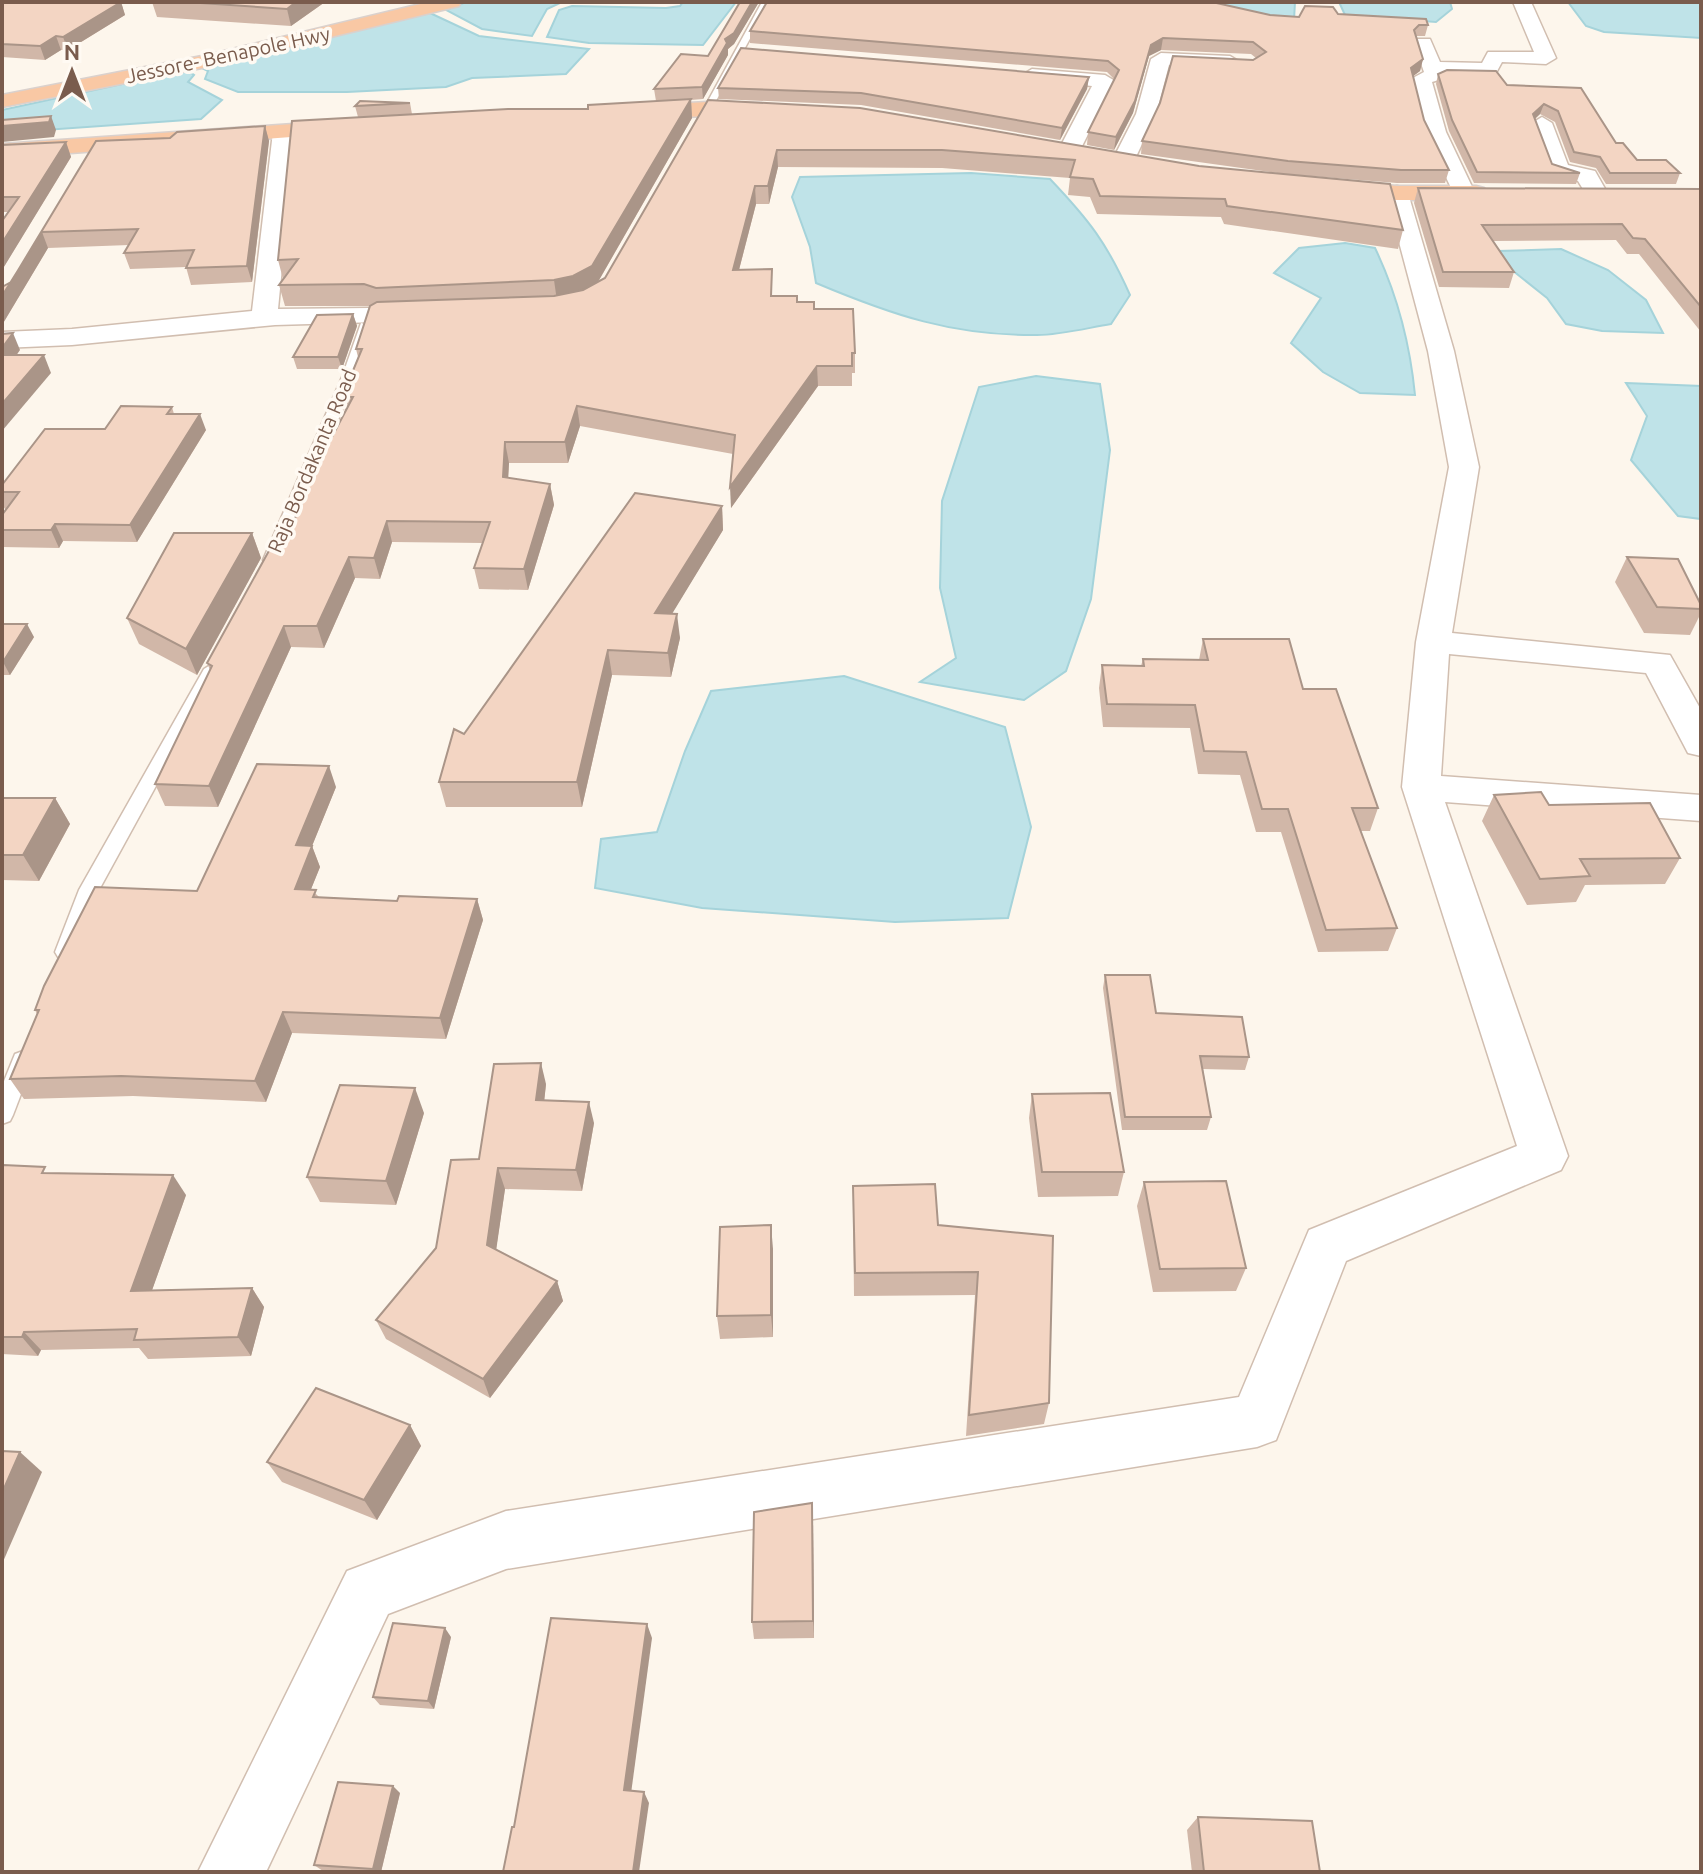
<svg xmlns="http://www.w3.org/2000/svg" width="1703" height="1874" font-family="Ubuntu,sans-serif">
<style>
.water{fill:#bfe3e8;stroke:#a5d3da;stroke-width:2}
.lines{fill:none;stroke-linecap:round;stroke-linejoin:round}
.service-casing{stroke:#d1beb0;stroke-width:3}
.minor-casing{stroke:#d1beb0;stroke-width:3}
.trunk-casing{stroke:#dad1cd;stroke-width:3}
.service{fill:#fff;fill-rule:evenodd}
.minor{fill:#fff;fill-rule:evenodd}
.trunk{fill:#f9c8a4;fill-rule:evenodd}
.wall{fill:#d1b7a8}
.shaded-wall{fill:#aa9588}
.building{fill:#f3d5c3;stroke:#aa9588;stroke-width:2}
.labels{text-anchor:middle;stroke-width:7;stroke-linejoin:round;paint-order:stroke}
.far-street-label{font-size:20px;fill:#7a5c4d;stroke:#fffaf3}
</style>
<rect width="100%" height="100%" fill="#fdf6ec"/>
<g class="water">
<path d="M466,2H562L547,9L532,36L482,29L446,10Z"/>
<path d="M683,2H736L703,45L589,43L547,37L559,10L572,6L666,8L680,6Z"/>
<path d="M1203,2H1295L1294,20Z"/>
<path d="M1339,2H1450L1452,9L1436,22L1345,15Z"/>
<path d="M1568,2H1701V38L1604,32L1586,26Z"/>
<path d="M430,13L479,36L589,49L566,74L472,78L446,87L347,92H238L205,79L208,71L200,67Z"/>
<path d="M187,70L194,75L188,82L222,100L201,119L2,133V110Z"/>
<path d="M971,173L1050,179C1089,220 1107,243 1130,295L1111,324C1087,328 1061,335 1037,335C953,336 892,315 816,283L810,247L792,197L800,177Z"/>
<path d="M1345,243L1375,248C1397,294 1410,344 1415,395L1360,393L1323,372L1291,343L1321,298L1274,273L1299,248Z"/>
<path d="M1561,249L1608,270L1646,300L1663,333L1602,331L1566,324L1547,298L1512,270L1499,251Z"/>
<path d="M1036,376L1100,384L1110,450L1091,599L1066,671L1024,700L920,682L956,658L940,588L942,501L979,387Z"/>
<path d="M1626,383L1701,386V519L1678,516L1631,460L1647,416Z"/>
<path d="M844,676L1005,727L1031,827L1008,918L895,922L702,908L595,888L601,839L657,832L685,751L711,691Z"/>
</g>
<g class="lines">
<defs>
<g id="service">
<path d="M762,2H770L705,121L696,123Z"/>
<path d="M361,323L371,326L356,377L279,560L271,565L266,563L263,560L342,377Z"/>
<path d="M212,664L220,669L99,890L75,952L72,957H58L55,952L79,890L204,669Z"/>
<path d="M23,1051L31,1054L34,1060L13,1115L10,1121L2,1124V1086L15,1054Z"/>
</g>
<g id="minor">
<path d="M1513,2H1531L1556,58L1546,64L1502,62L1496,73L1444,74L1442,79L1432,82L1446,132L1475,193L1472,198H1456L1424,132L1411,79L1424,72L1414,43L1416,39H1430L1440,62L1482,63L1488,52H1534Z"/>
<path d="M1161,53L1230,56L1240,62L1230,68L1169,65L1156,114L1134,161L1131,166H1115L1112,161L1136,114L1151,59Z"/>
<path d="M1032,69L1105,75L1115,81L1077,156L1069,157L1058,151L1092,86L1025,79L1022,75Z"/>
<path d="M1542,117L1552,123L1568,165L1595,171L1608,194L1605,199H1589L1578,181L1551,174L1532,123Z"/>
<path d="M284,126L295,132L278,309L369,308L378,310L382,316L378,322L275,325L72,345L2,348V332L72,329L252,311L273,132Z"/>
<path d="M1397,186L1405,188L1408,193L1454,351L1479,467L1452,633L1670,655L1701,710V756L1688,753L1646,673L1449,654L1441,776L1701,795V821L1445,802L1568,1156L1561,1170L1346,1261L1276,1440L1257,1447L506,1569L388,1614L266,1872H198L347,1571L506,1511L1239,1397L1309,1230L1517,1146L1402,787L1416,642L1449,467L1428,351L1386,193L1389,188Z"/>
</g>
<g id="trunk">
<path d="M429,2H461L459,6L207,67L2,107V95L207,55Z"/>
<path d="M708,102L762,103L773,109L762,115L631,118L620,112L631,106Z"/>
<path d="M351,120L359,122L362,127L359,132L2,158V144Z"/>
<path d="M1333,181L1397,186H1476L1484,188L1488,193L1484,198L1476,200H1397L1325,193L1321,188L1325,183Z"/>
</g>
</defs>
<use href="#service" class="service-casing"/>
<use href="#minor" class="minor-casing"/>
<use href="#trunk" class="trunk-casing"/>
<use href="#service" class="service"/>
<use href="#minor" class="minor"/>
<use href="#trunk" class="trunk"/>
</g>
<g class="wall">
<path d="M2,2H121L125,15L68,50H61L45,60L2,57Z"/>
<path d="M152,2H325L291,26L157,17Z"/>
<path d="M740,2H759L734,44L728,49V55L703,99L691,100L692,118L598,282L605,278L708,100L860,108L1403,230L1398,249L1224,224L1221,217L1097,214L1090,197L1068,195L1070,178L942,168L778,167L769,204H756L739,270L773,296L797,302L814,309L855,353V373H852V386H818L731,508L733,454L580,426L568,463H509L508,478L550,484L554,505L528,590L479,589L474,568L483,543L392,542L380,579L355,578L324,648L291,647L218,807L165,806L155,784L210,670L207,663L285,538L302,504L345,411L342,397L358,357L356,349L371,306H285L279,285L283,279L278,260L588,109L656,101L654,89L708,56Z"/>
<path d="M1338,14L1428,25L1425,36H1416L1423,59L1420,71L1413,76L1424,120L1449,170L1445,183H1397L1285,174L1141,154L1142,141L1256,58L1251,54L1161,50L1149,56L1133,113L1114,150L1087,145L1088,132L1115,80L1107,72L750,43V31L1270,15L1299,17Z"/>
<path d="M1438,74L1507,85L1581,88L1616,143L1637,160L1680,173L1676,184H1606L1596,168L1570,162L1555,122L1540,114L1535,119L1552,164L1580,173L1576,184L1474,183L1449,131L1436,84Z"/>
<path d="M1089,77L1087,89L1060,140L861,105L719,99L718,88Z"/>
<path d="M410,103L412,114L358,117L355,106Z"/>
<path d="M265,126L269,141L252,282L191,285L186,267L130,269L124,253L129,245L48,248L2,325V287L11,282L96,141L170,138Z"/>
<path d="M66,142L71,157L2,270V221L8,212H2V145Z"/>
<path d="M1418,188L1701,189V332L1639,254H1627L1616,240L1492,241L1514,272L1509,288L1439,287L1414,203Z"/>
<path d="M353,314L357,326L342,369H297L293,357Z"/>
<path d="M172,407L174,414L206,430L137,542L63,541L59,548L2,547V515L6,509H5L2,504V485L105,429Z"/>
<path d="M722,506L723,530L672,613L680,638L671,677L612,675L582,807H446L439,782L464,734Z"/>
<path d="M252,533L261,558L197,675L139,644L127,618Z"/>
<path d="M1627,557L1701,605V613L1690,635L1644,633L1615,582Z"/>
<path d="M2,624L34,637L10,675H2Z"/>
<path d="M1203,639L1303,689L1378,808L1370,831H1360L1397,928L1388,951L1318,952L1281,832H1256L1240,775L1198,774L1190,728L1103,727L1099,688L1102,665L1141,666L1143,659L1199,660Z"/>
<path d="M336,787L312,846L320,867L311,889L319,897L397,901L477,899L483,920L446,1039L292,1033L266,1102L133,1096L24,1099L10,1079L37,1014L35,1010Z"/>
<path d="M1494,795L1549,805L1680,858L1665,884L1585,885L1576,902L1527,905L1482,821Z"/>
<path d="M55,798L70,824L39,881L2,880V800Z"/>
<path d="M1105,975L1156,1013L1249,1057L1245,1070L1203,1069L1211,1117L1207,1130H1122L1103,988Z"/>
<path d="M546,1084L544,1101L594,1123L582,1191L505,1189L496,1249L557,1281L563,1301L490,1398L386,1339L376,1320L436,1248L479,1159Z"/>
<path d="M1032,1094L1124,1172L1118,1196L1038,1197L1029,1118Z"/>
<path d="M424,1113L396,1205L320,1202L307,1177Z"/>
<path d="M2,1166L186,1195L152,1290L252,1288L264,1307L251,1356L148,1359L139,1348L41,1350L38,1356L2,1354Z"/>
<path d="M1144,1182L1246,1268L1236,1291L1153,1292L1137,1206Z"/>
<path d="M853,1210L938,1225L1053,1236L1049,1403L1044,1424L966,1436L975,1295L854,1296Z"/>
<path d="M773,1249V1337L720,1339L717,1316Z"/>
<path d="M410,1425L421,1446L377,1520L282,1482L267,1462Z"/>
<path d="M813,1522L814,1638L754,1639L752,1622Z"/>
<path d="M451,1637L434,1709L380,1705L373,1697Z"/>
<path d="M400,1793L381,1872L323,1871L314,1865Z"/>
<path d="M1198,1817L1320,1872H1192L1187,1830Z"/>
</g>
<g class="shaded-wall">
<path d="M121,2L125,15L68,50L63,37Z"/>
<path d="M296,2H325L291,26L287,9Z"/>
<path d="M752,2H759L734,44L728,49V55L703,99L702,87L725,39Z"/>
<path d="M56,36L61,50L45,60L40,46Z"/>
<path d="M1163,38L1161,50L1149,56L1133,113L1114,150L1116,137L1151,45Z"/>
<path d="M1423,59L1420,71L1408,80L1411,68Z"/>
<path d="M1089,77L1087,89L1060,140L1062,128Z"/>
<path d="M691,99L692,118L595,287L557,301L554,280Z"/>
<path d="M1544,104L1540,114L1529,124L1533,114Z"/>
<path d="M51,116L56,130L54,137L2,142V126Z"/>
<path d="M265,126L269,141L252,282L247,266Z"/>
<path d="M66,142L71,157L2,270V243Z"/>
<path d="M777,150L778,167L769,204L768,186Z"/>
<path d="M755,186L756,204L734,289L733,270Z"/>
<path d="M42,232L48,248L2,325V296Z"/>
<path d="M353,314L357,326L342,369L338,357Z"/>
<path d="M13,333L20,350L5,372L2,364V348Z"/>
<path d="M44,355L51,373L2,431V404Z"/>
<path d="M817,366L818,386L731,508L730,487Z"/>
<path d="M577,406L580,426L568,463L565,442Z"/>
<path d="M200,414L206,430L137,542L130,525Z"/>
<path d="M505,442L509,463L507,498L503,477Z"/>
<path d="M550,484L554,505L528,590L524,569Z"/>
<path d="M722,506L723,530L658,637L655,613Z"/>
<path d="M387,521L392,542L380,579L374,558Z"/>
<path d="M55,524L63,541L59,548L51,530Z"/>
<path d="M252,533L261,558L197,675L186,649Z"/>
<path d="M349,557L355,578L324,648L317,626Z"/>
<path d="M677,614L680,638L671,677L668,653Z"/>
<path d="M27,624L34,637L10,675L3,662Z"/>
<path d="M284,626L291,647L218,807L209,786Z"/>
<path d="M608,650L612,675L582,807L577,782Z"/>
<path d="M329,766L336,787L312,846L320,867L303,909L295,889L296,845Z"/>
<path d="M55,798L70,824L39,881L23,855Z"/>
<path d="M477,899L483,920L446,1039L440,1018Z"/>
<path d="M283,1012L292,1033L266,1102L255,1081Z"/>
<path d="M541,1063L546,1084L542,1122L536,1100Z"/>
<path d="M415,1088L424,1113L396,1205L386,1181Z"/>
<path d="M589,1102L594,1123L582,1191L576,1170Z"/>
<path d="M498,1168L505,1189L494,1265L487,1245Z"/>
<path d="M173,1175L186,1195L145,1310L131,1291Z"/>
<path d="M771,1225L773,1249V1337L771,1315Z"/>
<path d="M557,1281L563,1301L490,1398L483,1379Z"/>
<path d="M252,1288L264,1307L251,1356L238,1337Z"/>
<path d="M24,1332L41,1350L38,1356L22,1337Z"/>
<path d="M410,1425L421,1446L377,1520L364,1500Z"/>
<path d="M20,1452L42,1472L2,1564V1493Z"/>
<path d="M812,1503L813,1522L814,1638L813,1621Z"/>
<path d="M647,1624L652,1638L630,1801L624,1790Z"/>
<path d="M445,1628L451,1637L434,1709L428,1701Z"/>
<path d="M393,1786L400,1793L381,1872H377L373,1869Z"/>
<path d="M644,1792L649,1803L639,1872H633Z"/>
</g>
<g class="building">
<path d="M2,2H121L63,37L56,36L40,46L2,44Z"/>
<path d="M186,2H296L287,9Z"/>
<path d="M740,2H752L734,33L725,39L727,43L702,87L654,89L681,54L708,56Z"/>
<path d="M767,2H1212L1270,15L1299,17L1305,6L1333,7L1338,14L1426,19L1428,25H1419L1414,30L1423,59L1411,68L1424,120L1449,170H1401L1288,161L1142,141L1160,103L1173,56L1253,60L1266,52L1253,42L1163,38L1151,45L1135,101L1116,137L1088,132L1119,70L1108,61L750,31Z"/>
<path d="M741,48L1089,77L1062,128L861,93L718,88Z"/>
<path d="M1447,70L1496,71L1507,85L1581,88L1616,143H1623L1637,160H1666L1680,173H1610L1600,157L1574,152L1558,111L1544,104L1533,114L1552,164L1580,173L1477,172L1452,120L1438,74Z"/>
<path d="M691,99L592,266L573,276L554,280L376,288L364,284L279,285L298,259L278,260L292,121L508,109H588V105Z"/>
<path d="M708,100L860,108L1199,166L1390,184L1403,230L1227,206L1225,199L1100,196L1093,179L1070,177L1075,160L942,150H777L768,186H755L733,270L772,269L771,296H797V302H814V309H853L855,353H852V366H817L730,487L735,435L577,406L565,442H505L503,477L550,484L524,569L474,568L490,522L387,521L374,558L349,557L317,626H284L209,786L155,784L212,666L207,663L276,538H285L302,504L305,488L353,397H342L362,349H356L370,306L377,302L554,296L583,290L605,278Z"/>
<path d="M360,101L410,103L355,106Z"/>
<path d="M51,116L49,122L2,126V120Z"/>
<path d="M265,126L247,266L186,268L194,250L124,253L138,229L42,232L2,296V287L11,282L96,141L170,138L177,132Z"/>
<path d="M66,142L2,243V221L19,197H2V145Z"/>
<path d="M1418,188L1701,189V307L1645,239L1633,238L1622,224L1482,225L1514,272H1443Z"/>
<path d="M353,314L338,357H293L317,315Z"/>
<path d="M13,333L2,348V334Z"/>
<path d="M2,355H44L2,404Z"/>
<path d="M121,406L172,407L167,414H200L130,525L55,524L51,530H2V515L19,492H2V485L45,429H105Z"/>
<path d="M635,493L722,506L655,613L677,614L668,653L608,650L577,782H439L454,729L464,734Z"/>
<path d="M174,533H252L186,649L127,618Z"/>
<path d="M1627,557L1678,559L1701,605V609L1657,607Z"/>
<path d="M2,624H27L3,662H2Z"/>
<path d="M1203,639H1289L1303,689H1336L1378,808H1352L1397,928L1326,930L1288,809H1262L1246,752L1204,751L1195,705L1107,704L1102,665L1144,666L1143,659L1208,660Z"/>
<path d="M257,764L329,766L296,845L312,846L295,889L316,890L313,897L397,901L399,896L477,899L440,1018L283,1012L255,1081L121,1076L10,1079L39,1010H35L44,986L95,887L197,891Z"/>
<path d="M1541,792L1549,805L1650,803L1680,858L1580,859L1590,876L1540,879L1494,795Z"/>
<path d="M3,798H55L23,855H2V800Z"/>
<path d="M1105,975H1150L1156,1013L1242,1017L1249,1057L1200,1056L1211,1117H1125Z"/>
<path d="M541,1063L536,1100L589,1102L576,1170L498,1168L487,1245L557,1281L483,1379L376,1320L436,1248L451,1160L479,1159L494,1064Z"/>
<path d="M340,1085L415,1088L386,1181L307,1177Z"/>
<path d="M1110,1093L1124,1172H1042L1032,1094Z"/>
<path d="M3,1165L45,1167L42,1173L173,1175L131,1291L252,1288L238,1337L134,1340L137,1329L24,1332L22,1337H2Z"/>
<path d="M1226,1181L1246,1268L1160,1269L1144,1182Z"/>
<path d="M935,1184L938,1225L1053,1236L1049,1403L969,1415L978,1272L855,1273L853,1186Z"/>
<path d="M771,1225V1315L717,1316L720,1227Z"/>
<path d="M316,1388L410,1425L364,1500L267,1462Z"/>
<path d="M2,1451L20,1452L2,1493Z"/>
<path d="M812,1503L813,1621L752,1622L754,1512Z"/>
<path d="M551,1618L647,1624L624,1790L644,1792L633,1872H503L512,1827H514Z"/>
<path d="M393,1623L445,1628L428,1701L373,1697Z"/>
<path d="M338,1782L393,1786L373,1869L314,1865Z"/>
<path d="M1198,1817L1312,1821L1320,1872H1204Z"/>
</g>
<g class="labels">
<g class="far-street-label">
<text transform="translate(228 55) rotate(-12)" y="7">Jessore- Benapole Hwy</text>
<text transform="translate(312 461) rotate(-67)" y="7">Raja Bordakanta Road</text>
</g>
</g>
<rect width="1703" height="1874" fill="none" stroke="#7a5c4d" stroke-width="8"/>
<g transform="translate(72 72)" stroke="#fffaf3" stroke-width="6" paint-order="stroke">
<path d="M0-6L14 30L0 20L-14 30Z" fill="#7a5c4d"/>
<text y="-12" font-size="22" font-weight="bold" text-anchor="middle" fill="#7a5c4d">N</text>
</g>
</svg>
